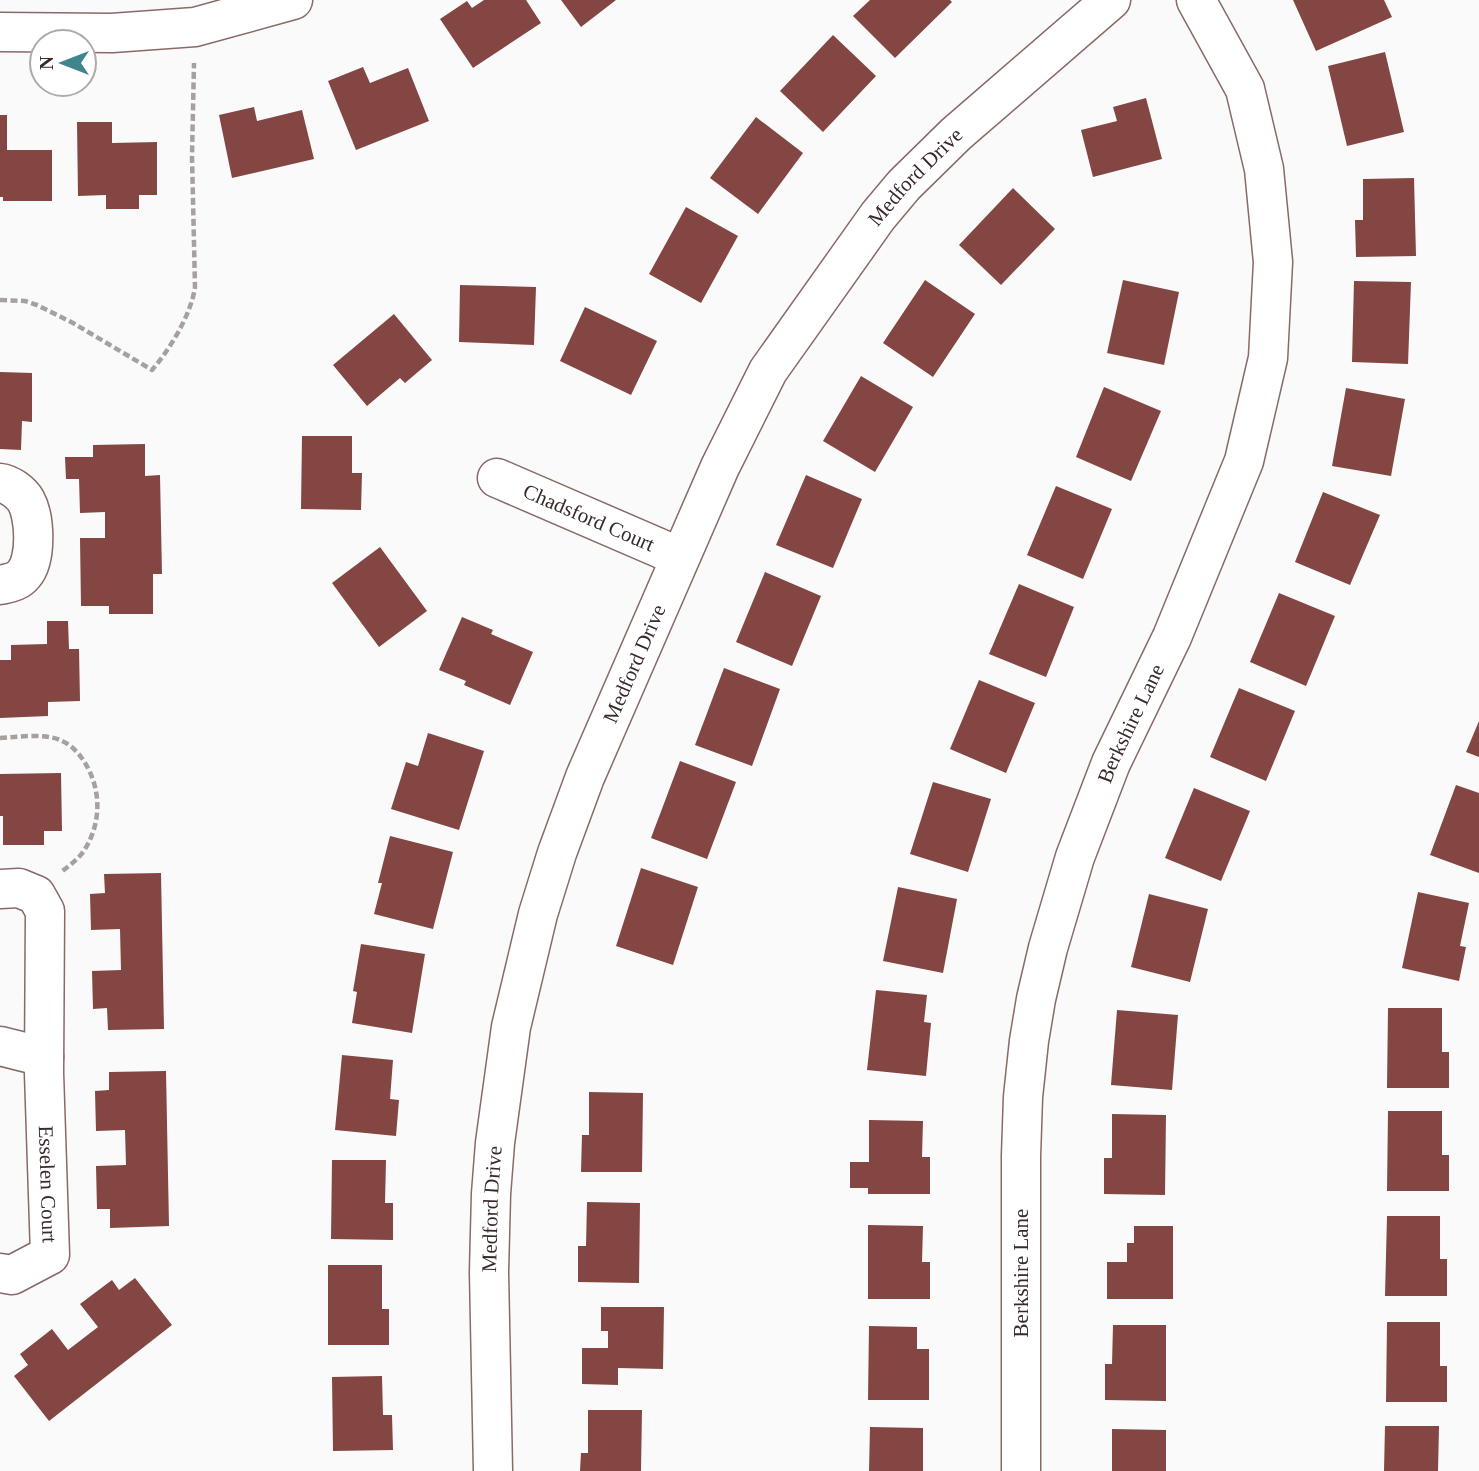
<svg xmlns="http://www.w3.org/2000/svg" width="1479" height="1471" font-family="'Times New Roman',serif">
<style>
.building{fill:#834642}
.lines{fill:none;stroke-linecap:round;stroke-linejoin:round}
.street-casing{stroke:#886a67;stroke-width:41}
.path{stroke:#a6a09f;stroke-width:4.5;stroke-dasharray:7 3.5;stroke-linecap:butt}
.street{stroke:#fff;stroke-width:38}
.labels{text-anchor:middle;stroke-width:7;stroke-linejoin:round;paint-order:stroke}
.street-label{font-size:21px;fill:#372a29;stroke:#fff}
</style>
<rect width="100%" height="100%" fill="#fafafa"/>
<g class="building">
<path d="M484,0H526L541,23L473,68L440,19L467,1L472,8Z"/>
<path d="M561,0H616L581,27Z"/>
<path d="M870,0H950L952,2L895,58L853,16Z"/>
<path d="M1293,0H1384L1392,17L1316,51Z"/>
<path d="M833,35L876,76L823,132L780,91Z"/>
<path d="M1385,52L1404,132L1347,146L1328,66Z"/>
<path d="M363,67L370,83L408,68L429,121L356,150L328,81Z"/>
<path d="M1146,98L1162,159L1093,177L1081,130L1117,121L1113,107Z"/>
<path d="M254,107L257,121L302,110L314,159L232,178L219,115Z"/>
<path d="M0,115H7V150H52V201H3V197H0Z"/>
<path d="M756,117L803,153L758,214L710,178Z"/>
<path d="M77,122H112V143L157,142V195H139V209H106V195L78,196Z"/>
<path d="M1414,178L1416,256L1356,257L1355,220H1363V179Z"/>
<path d="M1013,188L1055,229L1001,285L959,245Z"/>
<path d="M686,207L738,236L701,303L649,274Z"/>
<path d="M925,280L975,314L933,377L883,343Z"/>
<path d="M1123,280L1179,292L1164,365L1107,353Z"/>
<path d="M1354,281L1411,282L1408,364L1352,362Z"/>
<path d="M460,285L536,287L534,345L459,342Z"/>
<path d="M585,307L657,341L631,395L560,361Z"/>
<path d="M394,314L432,360L405,383L400,378L367,406L333,365Z"/>
<path d="M0,372L32,373V422L22,421L21,450L0,449Z"/>
<path d="M861,376L913,407L875,472L823,441Z"/>
<path d="M1104,387L1161,411L1131,481L1076,457Z"/>
<path d="M1346,388L1405,399L1391,476L1332,466Z"/>
<path d="M302,436H352V473H362L361,510L301,509Z"/>
<path d="M145,444V476L160,475L162,574H153V614H109V606H81L80,538H105V512L80,513L79,479H66L65,457H93V445Z"/>
<path d="M806,475L862,499L833,568L776,545Z"/>
<path d="M1056,486L1112,509L1083,579L1027,555Z"/>
<path d="M1323,492L1380,515L1350,585L1295,562Z"/>
<path d="M380,547L427,611L379,647L332,583Z"/>
<path d="M765,572L821,596L792,666L736,642Z"/>
<path d="M1019,584L1074,607L1046,677L989,654Z"/>
<path d="M1279,593L1335,616L1306,686L1250,662Z"/>
<path d="M462,617L493,630L491,634L533,652L510,705L464,685L466,681L439,670Z"/>
<path d="M47,621H68L69,649H79L80,701L48,702V716L0,718V660H11V645L47,644Z"/>
<path d="M724,668L780,689L752,766L695,745Z"/>
<path d="M979,680L1035,703L1006,773L950,749Z"/>
<path d="M1239,688L1295,711L1266,781L1210,757Z"/>
<path d="M1479,721V757L1466,752Z"/>
<path d="M428,733L484,751L459,830L391,809L406,762L418,766Z"/>
<path d="M680,761L736,782L707,859L651,838Z"/>
<path d="M61,773L62,831H44V845H3V816H0V774Z"/>
<path d="M933,782L991,799L968,872L910,854Z"/>
<path d="M1456,785L1479,793V873L1430,855Z"/>
<path d="M1194,788L1250,811L1221,881L1165,858Z"/>
<path d="M390,836L453,852L433,929L374,914L382,883H378Z"/>
<path d="M641,868L698,887L673,965L616,946Z"/>
<path d="M161,873L164,1029L108,1030L107,1008L93,1009L92,971L121,970L120,929L91,930L90,894L105,893L104,874Z"/>
<path d="M898,887L957,899L943,973L883,961Z"/>
<path d="M1418,892L1469,903L1460,946L1466,947L1459,981L1402,968Z"/>
<path d="M1149,894L1208,909L1190,982L1131,967Z"/>
<path d="M361,944L425,954L412,1033L352,1023L357,992L353,991Z"/>
<path d="M876,990L927,995L924,1022L931,1023L926,1076L867,1070Z"/>
<path d="M1388,1008H1442V1052H1449V1088H1387Z"/>
<path d="M1117,1010L1178,1015L1172,1090L1111,1085Z"/>
<path d="M342,1055L393,1060L390,1099L399,1100L396,1136L335,1130Z"/>
<path d="M166,1071L169,1226L110,1228V1209H97L96,1166L126,1165L125,1130L96,1131L95,1091L109,1090V1072Z"/>
<path d="M589,1092L643,1093L642,1172H581L582,1135H589Z"/>
<path d="M1388,1111H1442V1155H1449V1191H1387Z"/>
<path d="M1112,1114L1166,1115L1165,1195L1104,1194V1158H1112Z"/>
<path d="M869,1120L923,1121L922,1157H930V1194H868V1188H850V1162H869Z"/>
<path d="M332,1160H386L385,1203H393V1240L331,1239Z"/>
<path d="M587,1202L640,1203L639,1283L578,1282V1246H586Z"/>
<path d="M1387,1216H1440V1259H1447V1296H1385Z"/>
<path d="M868,1225L923,1226L922,1262H930V1299H868Z"/>
<path d="M1134,1226H1173V1299H1107V1262H1127V1243H1134Z"/>
<path d="M328,1265H382V1309H389V1345H328Z"/>
<path d="M135,1278L172,1325L49,1421L14,1376L28,1365L20,1354L52,1329L68,1350L98,1327L80,1304L112,1280L119,1290Z"/>
<path d="M601,1307H664L663,1369L618,1368V1385L582,1384V1348H608V1331H601Z"/>
<path d="M1387,1322H1440V1366H1447V1402H1386Z"/>
<path d="M1113,1325H1166V1401L1105,1400V1364H1112Z"/>
<path d="M869,1326L917,1327V1349H929V1400H868Z"/>
<path d="M382,1376L383,1415H392L393,1450L333,1451L332,1377Z"/>
<path d="M588,1410H642L641,1471H580L581,1453H588Z"/>
<path d="M1385,1426H1439L1438,1471H1384Z"/>
<path d="M870,1427L923,1428V1471H869Z"/>
<path d="M1112,1429L1166,1430V1471H1112Z"/>
</g>
<g class="lines">
<defs>
<g id="street">
<path d="M0,32L112,33L195,27L293,0"/>
<path id="s1" d="M497,478L680,557"/>
<path d="M0,483C9,484 21,492 26,501C35,517 37,559 24,574C18,582 9,583 0,585"/>
<path id="s2" d="M0,889L19,888L36,895L45,911L44,1073L50,1255L12,1275L0,1273"/>
<path d="M0,1046L44,1057"/>
<path id="s3" d="M493,1471L489,1272L491,1194L495,1143L511,1027L538,914L557,853L585,777L720,467L768,371L878,216L904,185L956,134L1111,0"/>
<path id="s4" d="M1021,1471V1156L1023,1097L1029,1041L1036,999L1048,948L1075,857L1111,763L1172,637L1244,461L1268,358L1273,262L1264,169L1245,89L1196,0"/>
</g>
</defs>
<use href="#street" class="street-casing"/>
<g class="path">
<path d="M0,300L25,301L37,305L73,323L152,370C170,349 191,315 195,287L192,156L194,63"/>
<path d="M0,738C17,737 44,733 60,740C68,743 76,750 81,757C101,784 103,820 85,849C79,859 70,865 61,872"/>
</g>
<use href="#street" class="street"/>
</g>
<g class="labels">
<g class="street-label">
<text dy="7" stroke="none"><textPath href="#s3" startOffset="1396">Medford Drive</textPath></text>
<text dy="7" stroke="none"><textPath href="#s1" startOffset="100">Chadsford Court</textPath></text>
<text dy="7" stroke="none"><textPath href="#s3" startOffset="830">Medford Drive</textPath></text>
<text dy="7" stroke="none"><textPath href="#s4" startOffset="765">Berkshire Lane</textPath></text>
<text dy="7" stroke="none"><textPath href="#s2" startOffset="329">Esselen Court</textPath></text>
<text dy="7" stroke="none"><textPath href="#s3" startOffset="262">Medford Drive</textPath></text>
<text transform="translate(1021 1273) rotate(-90)" y="7">Berkshire Lane</text>
</g>
</g>
<g transform="translate(63 63) rotate(270)"><circle r="33" fill="#ffffff" stroke="#afaaa9" stroke-width="2"/>
<path d="M0-5L12 26L0 18L-12 26Z" fill="#3e858d"/>
<text y="-10" font-size="19" font-weight="bold" text-anchor="middle" fill="#372a29">N</text>
</g>
</svg>
